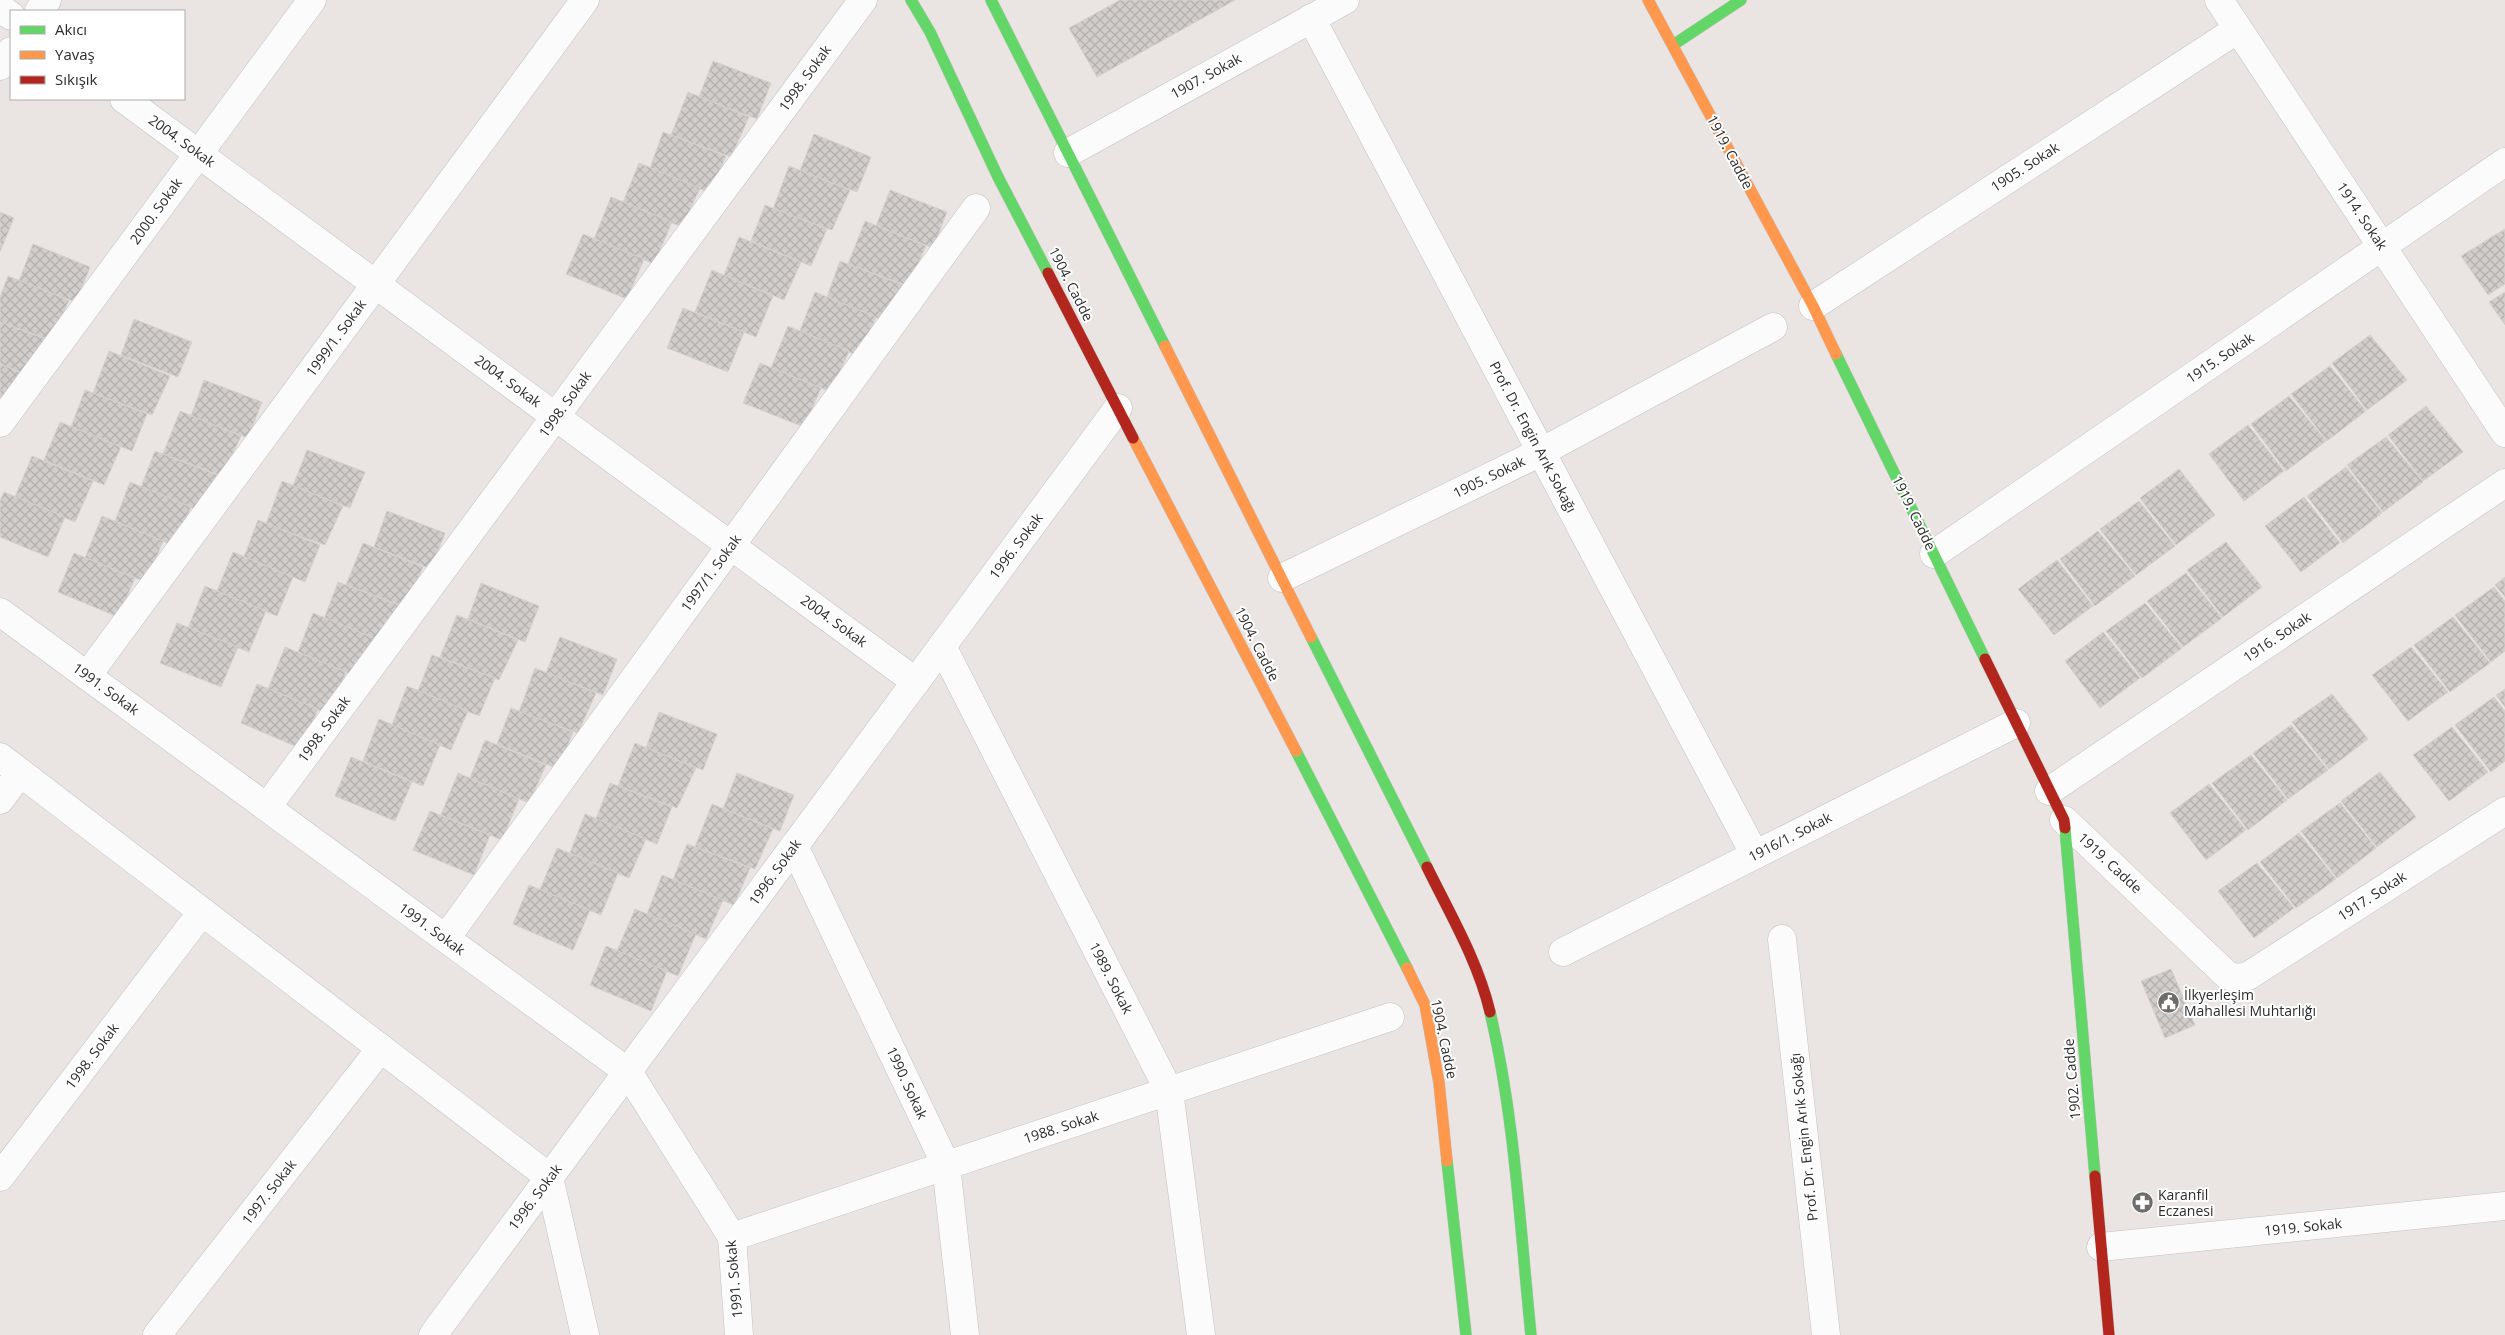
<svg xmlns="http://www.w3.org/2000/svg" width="2505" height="1335" font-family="'Open Sans',sans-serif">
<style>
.building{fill:url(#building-cross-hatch);stroke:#d5d1ce}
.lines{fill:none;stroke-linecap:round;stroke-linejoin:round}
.street-casing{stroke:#c2c1c1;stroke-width:29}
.fast-casing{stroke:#c2c1c1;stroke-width:12}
.slow-casing{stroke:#c2c1c1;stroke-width:12}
.jam-casing{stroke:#c2c1c1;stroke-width:12}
.street{stroke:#fcfbfb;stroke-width:28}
.fast{stroke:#63d668;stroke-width:11}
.slow{stroke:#ff974d;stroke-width:11}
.jam{stroke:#b3261e;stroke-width:11}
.labels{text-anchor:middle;stroke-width:4;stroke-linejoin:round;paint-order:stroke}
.street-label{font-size:14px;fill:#2c2c2c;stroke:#fff}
.poi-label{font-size:14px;fill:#2c2c2c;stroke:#fff;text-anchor:start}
</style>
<defs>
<pattern id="building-cross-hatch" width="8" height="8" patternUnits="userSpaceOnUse" patternTransform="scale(1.25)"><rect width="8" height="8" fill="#d1cdcb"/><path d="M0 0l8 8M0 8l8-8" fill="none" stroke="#b4b0ae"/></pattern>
</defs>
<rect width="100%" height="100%" fill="#eae5e2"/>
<g class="building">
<path d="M1120,0H1235L1097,77L1069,28Z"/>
<path d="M713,61L771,83L757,119L699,97Z"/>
<path d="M688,92L749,117L731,157L671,135Z"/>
<path d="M663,132L726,156L710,193L650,168Z"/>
<path d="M814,134L871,157L857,192L800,171Z"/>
<path d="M639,163L700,188L682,227L623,202Z"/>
<path d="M789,166L850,190L832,230L773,209Z"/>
<path d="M890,190L947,212L933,248L876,226Z"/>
<path d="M611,197L672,222L654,264L594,239Z"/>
<path d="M765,205L827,229L811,266L751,241Z"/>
<path d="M0,212L14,218L0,252Z"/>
<path d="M865,221L926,246L908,286L848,264Z"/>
<path d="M2505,229V284L2488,295L2461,256Z"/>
<path d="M583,234L644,259L627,299L566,274Z"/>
<path d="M739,237L801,262L784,300L724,275Z"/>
<path d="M33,244L90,267L76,302L19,281Z"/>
<path d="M840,261L903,285L887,322L827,297Z"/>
<path d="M712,270L773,296L756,337L695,312Z"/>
<path d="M8,276L69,300L51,340L0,322V297Z"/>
<path d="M815,292L876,317L859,356L800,331Z"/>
<path d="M2505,292V325L2489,302Z"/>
<path d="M683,308L744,332L728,372L667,348Z"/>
<path d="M134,319L192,342L178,377L121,355Z"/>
<path d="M0,322L46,339L30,376L0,364Z"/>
<path d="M788,326L849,351L831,392L771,368Z"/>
<path d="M2370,335L2407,380L2367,410L2332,363Z"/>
<path d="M109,351L170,376L152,415L93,393Z"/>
<path d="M760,363L821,388L804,427L743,403Z"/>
<path d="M0,364L19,372L2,410L0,409Z"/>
<path d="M2330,366L2366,411L2327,441L2291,394Z"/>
<path d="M204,380L262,402L248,438L191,416Z"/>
<path d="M85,390L147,414L132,451L71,427Z"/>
<path d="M2289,396L2326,441L2286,471L2251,424Z"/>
<path d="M2426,406L2463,452L2423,481L2388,435Z"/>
<path d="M180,411L241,436L222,476L163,454Z"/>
<path d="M60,422L121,447L104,485L44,460Z"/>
<path d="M2248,425L2284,471L2244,501L2209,454Z"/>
<path d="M2386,437L2423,482L2383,512L2347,465Z"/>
<path d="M307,450L365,472L350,508L293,486Z"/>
<path d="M155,451L217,475L202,512L141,487Z"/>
<path d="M32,456L93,481L75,522L15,497Z"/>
<path d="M2346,467L2382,513L2343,543L2307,496Z"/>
<path d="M2179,469L2215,515L2176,545L2140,498Z"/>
<path d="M282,481L343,506L325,545L266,524Z"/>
<path d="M130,482L191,507L174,546L115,521Z"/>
<path d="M4,492L65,517L48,557L0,537V501Z"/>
<path d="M2304,497L2340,543L2301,572L2265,526Z"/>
<path d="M2139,501L2175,546L2136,575L2100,529Z"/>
<path d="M387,511L445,533L431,569L374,547Z"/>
<path d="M102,516L163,541L146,582L85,558Z"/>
<path d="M258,520L320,545L305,582L244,557Z"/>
<path d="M2098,531L2135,576L2095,606L2060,559Z"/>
<path d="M2226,542L2262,587L2223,617L2187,570Z"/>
<path d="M363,543L423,567L405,607L346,585Z"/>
<path d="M233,552L293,577L277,616L217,591Z"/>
<path d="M74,553L135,578L118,617L58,592Z"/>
<path d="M2057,560L2093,606L2054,635L2018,589Z"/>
<path d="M2186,573L2222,618L2183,647L2147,601Z"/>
<path d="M2505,577V597L2495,585Z"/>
<path d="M338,582L401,606L385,643L324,619Z"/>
<path d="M481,583L539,606L525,642L468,619Z"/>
<path d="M205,586L266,611L249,652L188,628Z"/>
<path d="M2494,587L2505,601V651L2491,662L2455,615Z"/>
<path d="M2145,603L2182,648L2142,678L2106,631Z"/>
<path d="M313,613L374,638L357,677L298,652Z"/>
<path d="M457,615L518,640L499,680L440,657Z"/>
<path d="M2453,617L2490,663L2450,692L2414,645Z"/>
<path d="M177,623L238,647L221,687L160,663Z"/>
<path d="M2103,632L2140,678L2100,708L2065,661Z"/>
<path d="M560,637L617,659L603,695L546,673Z"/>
<path d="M285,647L346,672L329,714L268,689Z"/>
<path d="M2411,647L2448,692L2408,721L2372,675Z"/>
<path d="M432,655L495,678L479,716L418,691Z"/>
<path d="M535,668L596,693L578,733L519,712Z"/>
<path d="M257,684L318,709L302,749L241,723Z"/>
<path d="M407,686L468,711L451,750L392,725Z"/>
<path d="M2505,689V707L2496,695Z"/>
<path d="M2332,694L2368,739L2329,769L2292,722Z"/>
<path d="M2494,697L2505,711V761L2491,772L2455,725Z"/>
<path d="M511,708L573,732L558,769L497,744Z"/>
<path d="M659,712L717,734L703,770L646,748Z"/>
<path d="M379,719L440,745L423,786L363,761Z"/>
<path d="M2291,725L2328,770L2288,799L2253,753Z"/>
<path d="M2452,727L2488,772L2449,801L2413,755Z"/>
<path d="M485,740L546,765L529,803L470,778Z"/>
<path d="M635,743L696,768L677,808L618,786Z"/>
<path d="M2251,755L2287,800L2248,830L2212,783Z"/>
<path d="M351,757L412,782L395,821L335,796Z"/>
<path d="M2380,772L2416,817L2377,847L2341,801Z"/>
<path d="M458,773L519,799L502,840L441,815Z"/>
<path d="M737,773L794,795L780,831L723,809Z"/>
<path d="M610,783L672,807L657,844L596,819Z"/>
<path d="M2209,784L2246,830L2206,860L2170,813Z"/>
<path d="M2340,803L2376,848L2337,878L2301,831Z"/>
<path d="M712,804L773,829L755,869L695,847Z"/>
<path d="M430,811L490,835L474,875L413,850Z"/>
<path d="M585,814L646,839L629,878L570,853Z"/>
<path d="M2299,833L2336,879L2296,908L2260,862Z"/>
<path d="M687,844L750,868L734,905L673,880Z"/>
<path d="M557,848L618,873L601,915L540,890Z"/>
<path d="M2257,863L2294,908L2254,938L2218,891Z"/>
<path d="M662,875L723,900L706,939L647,914Z"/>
<path d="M529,885L590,910L573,950L513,924Z"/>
<path d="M635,909L696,934L678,976L617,951Z"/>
<path d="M606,946L667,971L651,1011L590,985Z"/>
<path d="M2171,969L2195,1025L2165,1038L2141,981Z"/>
</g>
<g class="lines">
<defs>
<g id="street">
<path d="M2219,0L2505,433"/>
<path d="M0,8L11,16"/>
<path d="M39,11L47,0"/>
<path d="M1311,18L1755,855"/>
<path d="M0,66L11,51"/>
<path d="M124,99L916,682"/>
<path d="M1068,153L1345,0"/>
<path d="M1813,306L2238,29"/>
<path d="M0,423L312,0"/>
<path d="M1934,554L2505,162"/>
<path d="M1282,578L1541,452L1773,327"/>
<path d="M0,612L628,1072L732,1237L739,1335"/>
<path d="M942,646L1169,1091L1201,1335"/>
<path d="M87,676L585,0"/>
<path d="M0,757L549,1177L585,1335"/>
<path d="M2049,791L2505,483"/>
<path d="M0,800L20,773"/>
<path d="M267,807L863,0"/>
<path d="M2064,820L2227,975L2237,978L2248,976L2505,811"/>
<path d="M794,846L946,1165L965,1335"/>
<path d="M446,938L976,208"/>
<path d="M1782,939L1826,1335"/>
<path d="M1563,952L2016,723"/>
<path d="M0,1177L202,912"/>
<path d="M732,1237L1390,1017"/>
<path d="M2101,1247L2505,1206"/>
<path d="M157,1335L381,1048"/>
<path d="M433,1335L1118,408"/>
</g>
<g id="fast">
<path d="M911,0L930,32L998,177L1048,273"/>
<path d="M991,0L1165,346"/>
<path d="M1673,45L1741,0"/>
<path d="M1836,354L1985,659"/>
<path d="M1311,637L1427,867"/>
<path d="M1296,751L1407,968"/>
<path d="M2065,828L2095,1176"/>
<path d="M1490,1012C1515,1118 1520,1228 1531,1335"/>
<path d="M1447,1161L1466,1335"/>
</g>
<g id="slow">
<path d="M1648,0L1813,306L1836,354"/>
<path d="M1165,346L1311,637"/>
<path d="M1133,438L1296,751"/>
<path d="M1407,968L1425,1005L1439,1083L1447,1161"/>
</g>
<g id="jam">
<path d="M1048,273L1133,438"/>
<path d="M1985,659L2064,820L2065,828"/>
<path d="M1427,867C1450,914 1478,961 1490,1012"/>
<path d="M2095,1176L2109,1335"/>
</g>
</defs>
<use href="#street" class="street-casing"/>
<use href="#fast" class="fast-casing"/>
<use href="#slow" class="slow-casing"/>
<use href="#jam" class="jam-casing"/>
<use href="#street" class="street"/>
<use href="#fast" class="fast"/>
<use href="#slow" class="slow"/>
<use href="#jam" class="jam"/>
</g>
<defs>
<symbol id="civic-disc" viewBox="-11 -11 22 22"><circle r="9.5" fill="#6e6d6c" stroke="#fff"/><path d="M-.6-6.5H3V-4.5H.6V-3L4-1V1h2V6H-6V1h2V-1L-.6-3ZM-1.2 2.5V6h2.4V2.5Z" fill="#fff"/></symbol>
<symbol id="pharmacy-disc" viewBox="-11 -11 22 22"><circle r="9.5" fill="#6e6d6c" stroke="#fff"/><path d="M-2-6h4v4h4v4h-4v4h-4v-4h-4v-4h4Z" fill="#fff"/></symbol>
</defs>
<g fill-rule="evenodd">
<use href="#civic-disc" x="2156" y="990" width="25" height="25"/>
<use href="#pharmacy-disc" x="2130" y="1190" width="25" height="25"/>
</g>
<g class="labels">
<g class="street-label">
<text transform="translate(1206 76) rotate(-29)" y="5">1907. Sokak</text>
<text transform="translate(805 78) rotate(-54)" y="5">1998. Sokak</text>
<text transform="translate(182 141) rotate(36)" y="5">2004. Sokak</text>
<text transform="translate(1730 152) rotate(62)" y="5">1919. Cadde</text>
<text transform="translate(2025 167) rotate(-33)" y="5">1905. Sokak</text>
<text transform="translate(156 211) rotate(-54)" y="5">2000. Sokak</text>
<text transform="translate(2362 216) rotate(56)" y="5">1914. Sokak</text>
<text transform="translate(1071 284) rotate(63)" y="5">1904. Cadde</text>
<text transform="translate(336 338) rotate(-54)" y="5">1999/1. Sokak</text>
<text transform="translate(2220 358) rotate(-34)" y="5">1915. Sokak</text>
<text transform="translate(508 381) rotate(36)" y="5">2004. Sokak</text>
<text transform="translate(565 404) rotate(-54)" y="5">1998. Sokak</text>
<text transform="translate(1533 437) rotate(62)" y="5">Prof. Dr. Engin Arık Sokağı</text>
<text transform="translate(1489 477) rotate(-26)" y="5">1905. Sokak</text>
<text transform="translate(1914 513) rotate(64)" y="5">1919. Cadde</text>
<text transform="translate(1016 546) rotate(-53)" y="5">1996. Sokak</text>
<text transform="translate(711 573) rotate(-54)" y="5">1997/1. Sokak</text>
<text transform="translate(834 621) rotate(36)" y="5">2004. Sokak</text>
<text transform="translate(2277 637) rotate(-34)" y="5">1916. Sokak</text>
<text transform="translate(1257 644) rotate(63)" y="5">1904. Cadde</text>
<text transform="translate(106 689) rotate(36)" y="5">1991. Sokak</text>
<text transform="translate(324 729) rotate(-54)" y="5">1998. Sokak</text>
<text transform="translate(1790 837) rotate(-27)" y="5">1916/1. Sokak</text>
<text transform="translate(2110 863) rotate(43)" y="5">1919. Cadde</text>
<text transform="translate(775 872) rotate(-54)" y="5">1996. Sokak</text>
<text transform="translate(2372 896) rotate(-33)" y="5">1917. Sokak</text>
<text transform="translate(432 929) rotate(36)" y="5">1991. Sokak</text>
<text transform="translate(1111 978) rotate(63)" y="5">1989. Sokak</text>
<text transform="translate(1444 1039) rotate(78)" y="5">1904. Cadde</text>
<text transform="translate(92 1056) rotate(-53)" y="5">1998. Sokak</text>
<text transform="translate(2072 1079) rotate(-95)" y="5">1902. Cadde</text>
<text transform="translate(907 1083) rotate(65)" y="5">1990. Sokak</text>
<text transform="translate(1061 1127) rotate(-18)" y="5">1988. Sokak</text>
<text transform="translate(1804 1137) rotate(-96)" y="5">Prof. Dr. Engin Arık Sokağı</text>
<text transform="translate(269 1192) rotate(-52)" y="5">1997. Sokak</text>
<text transform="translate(535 1197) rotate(-53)" y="5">1996. Sokak</text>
<text transform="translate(2303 1227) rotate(-6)" y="5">1919. Sokak</text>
<text transform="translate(734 1279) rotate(-95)" y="5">1991. Sokak</text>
</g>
<g class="poi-label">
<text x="2184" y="1000">İlkyerleşim<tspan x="2184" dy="16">Mahallesi Muhtarlığı</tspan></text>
<text x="2158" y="1200">Karanfil<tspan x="2158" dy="16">Eczanesi</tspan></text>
</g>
</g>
<rect x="10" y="10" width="175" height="90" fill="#ffffff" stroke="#ababab"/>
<rect x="20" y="26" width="25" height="8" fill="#63d668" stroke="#ababab"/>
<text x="55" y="35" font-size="15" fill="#2c2c2c">Akıcı</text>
<rect x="20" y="51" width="25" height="8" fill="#ff974d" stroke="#ababab"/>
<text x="55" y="60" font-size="15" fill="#2c2c2c">Yavaş</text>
<rect x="20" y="76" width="25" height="8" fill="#b3261e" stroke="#ababab"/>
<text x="55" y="85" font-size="15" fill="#2c2c2c">Sıkışık</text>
</svg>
